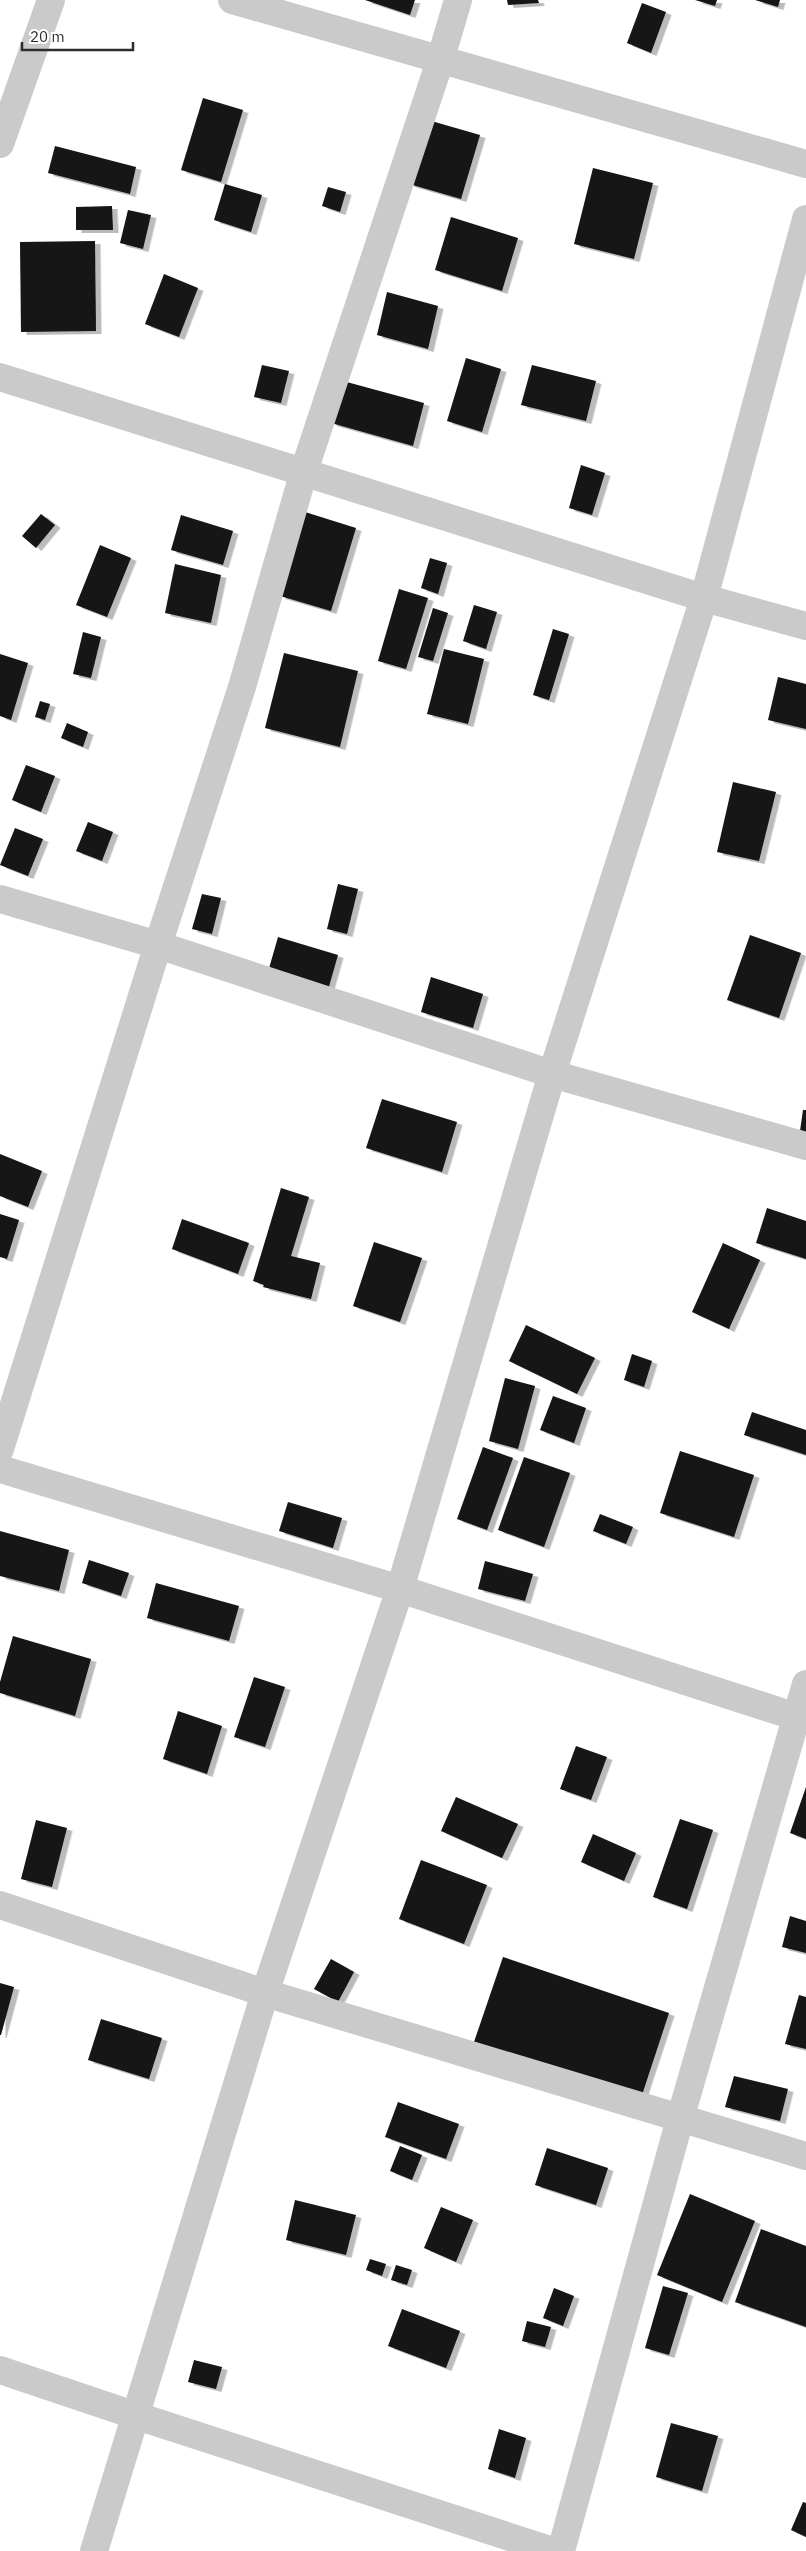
<svg xmlns="http://www.w3.org/2000/svg" width="806" height="2551" font-family="'IBM Plex Sans',sans-serif">
<style>
.building{fill:#141414;filter:url(#shadow)}
.lines{fill:none;stroke-linecap:round;stroke-linejoin:round}
.minor{stroke:#cacaca;stroke-width:28}
</style>
<defs>
<filter id="shadow"><feDropShadow dx="5.5" dy="3" stdDeviation="0" flood-color="#0004"/></filter>
</defs>
<rect width="100%" height="100%" fill="#fff"/>
<g class="building">
<path d="M365,0H415L410,15Z"/>
<path d="M507,0H538L539,3L508,5Z"/>
<path d="M695,0H717L715,6Z"/>
<path d="M755,0H780L778,7Z"/>
<path d="M642,3L666,12L651,53L627,43Z"/>
<path d="M203,98L243,110L221,182L181,170Z"/>
<path d="M428,120L480,135L461,199L409,184Z"/>
<path d="M55,146L136,167L130,194L48,173Z"/>
<path d="M593,168L653,183L634,259L574,244Z"/>
<path d="M225,184L262,195L251,232L214,220Z"/>
<path d="M328,187L346,192L340,212L322,206Z"/>
<path d="M112,206L113,230H76V207Z"/>
<path d="M128,210L151,215L143,249L120,243Z"/>
<path d="M451,217L518,238L502,291L435,270Z"/>
<path d="M95,241L96,331L21,332L20,242Z"/>
<path d="M164,274L198,288L179,337L145,324Z"/>
<path d="M387,292L438,306L428,349L377,335Z"/>
<path d="M466,358L501,369L482,432L447,421Z"/>
<path d="M262,365L289,371L281,403L254,397Z"/>
<path d="M532,365L596,381L586,421L521,405Z"/>
<path d="M343,381L424,403L413,446L331,423Z"/>
<path d="M581,465L605,473L592,515L569,508Z"/>
<path d="M305,512L356,528L331,611L280,596Z"/>
<path d="M41,514L55,525L36,548L22,536Z"/>
<path d="M181,515L233,531L223,565L171,550Z"/>
<path d="M100,545L131,558L107,617L76,605Z"/>
<path d="M430,558L447,563L438,594L421,588Z"/>
<path d="M175,564L221,575L211,623L165,613Z"/>
<path d="M399,589L428,598L406,669L378,661Z"/>
<path d="M474,605L497,612L486,649L463,641Z"/>
<path d="M433,608L448,613L433,661L418,657Z"/>
<path d="M553,629L569,634L549,700L533,695Z"/>
<path d="M83,632L101,637L91,678L73,674Z"/>
<path d="M444,649L484,659L468,724L427,714Z"/>
<path d="M284,653L358,671L340,747L265,728Z"/>
<path d="M0,654L28,663L11,720L0,716Z"/>
<path d="M778,677L806,684V729L768,720Z"/>
<path d="M40,701L50,704L45,720L35,717Z"/>
<path d="M67,723L88,732L83,747L61,738Z"/>
<path d="M26,765L55,776L41,812L12,800Z"/>
<path d="M733,782L776,792L759,861L717,852Z"/>
<path d="M88,822L113,832L102,861L76,851Z"/>
<path d="M15,828L43,839L28,876L0,865Z"/>
<path d="M338,884L358,889L347,934L327,929Z"/>
<path d="M202,894L221,898L212,934L192,929Z"/>
<path d="M750,935L801,953L779,1018L727,1000Z"/>
<path d="M278,937L338,955L328,990L268,972Z"/>
<path d="M431,977L483,994L473,1028L421,1012Z"/>
<path d="M382,1099L457,1122L442,1172L366,1148Z"/>
<path d="M803,1110H806V1132L800,1131Z"/>
<path d="M0,1154L42,1171L28,1207L0,1196Z"/>
<path d="M281,1188L309,1197L291,1256L320,1263L311,1299L263,1287L264,1285L253,1281Z"/>
<path d="M767,1208L806,1221V1259L756,1243Z"/>
<path d="M0,1214L19,1220L7,1259L0,1257Z"/>
<path d="M182,1219L249,1243L238,1274L172,1249Z"/>
<path d="M374,1242L422,1258L400,1322L353,1306Z"/>
<path d="M723,1243L760,1260L729,1329L692,1312Z"/>
<path d="M526,1325L595,1358L577,1394L509,1361Z"/>
<path d="M632,1354L652,1361L644,1387L624,1380Z"/>
<path d="M505,1378L535,1386L518,1449L489,1441Z"/>
<path d="M553,1396L586,1408L574,1443L540,1430Z"/>
<path d="M752,1412L806,1430V1455L744,1435Z"/>
<path d="M483,1447L513,1458L487,1530L457,1519Z"/>
<path d="M680,1451L754,1475L734,1537L660,1513Z"/>
<path d="M524,1457L570,1473L544,1547L498,1530Z"/>
<path d="M288,1502L342,1518L333,1548L279,1531Z"/>
<path d="M600,1514L633,1527L626,1544L593,1531Z"/>
<path d="M0,1531L69,1550L59,1591L0,1576Z"/>
<path d="M89,1560L129,1573L121,1596L82,1583Z"/>
<path d="M485,1561L533,1574L525,1601L478,1589Z"/>
<path d="M156,1583L239,1606L229,1641L147,1618Z"/>
<path d="M13,1636L91,1659L75,1716L0,1693V1682Z"/>
<path d="M254,1677L285,1687L265,1747L234,1737Z"/>
<path d="M178,1711L222,1726L207,1774L163,1759Z"/>
<path d="M576,1746L607,1757L591,1800L560,1789Z"/>
<path d="M806,1787V1839L790,1833Z"/>
<path d="M456,1797L518,1824L502,1858L441,1831Z"/>
<path d="M680,1819L713,1830L687,1909L653,1897Z"/>
<path d="M36,1820L67,1828L52,1887L21,1879Z"/>
<path d="M593,1834L636,1853L624,1881L581,1862Z"/>
<path d="M421,1860L487,1885L464,1944L399,1919Z"/>
<path d="M790,1916L806,1921V1953L782,1947Z"/>
<path d="M503,1957L669,2013L641,2098L474,2042Z"/>
<path d="M331,1959L354,1972L338,2002L314,1989Z"/>
<path d="M0,1983L14,1987L1,2035H0Z"/>
<path d="M799,1995L806,1997V2049L785,2044Z"/>
<path d="M101,2019L162,2038L149,2079L88,2060Z"/>
<path d="M734,2076L788,2089L780,2121L725,2107Z"/>
<path d="M398,2102L459,2124L446,2159L385,2137Z"/>
<path d="M400,2146L422,2155L412,2180L390,2171Z"/>
<path d="M547,2148L608,2168L596,2205L535,2185Z"/>
<path d="M690,2194L755,2221L722,2302L657,2275Z"/>
<path d="M295,2200L356,2215L346,2255L286,2240Z"/>
<path d="M441,2207L473,2220L456,2262L424,2248Z"/>
<path d="M761,2229L806,2246V2327L735,2302Z"/>
<path d="M370,2259L386,2264L382,2276L366,2270Z"/>
<path d="M396,2265L412,2270L407,2285L391,2280Z"/>
<path d="M663,2286L688,2293L669,2355L645,2348Z"/>
<path d="M554,2288L574,2296L563,2326L543,2318Z"/>
<path d="M402,2309L460,2331L446,2368L388,2346Z"/>
<path d="M527,2321L551,2327L545,2347L522,2341Z"/>
<path d="M194,2360L222,2367L216,2389L188,2382Z"/>
<path d="M671,2423L718,2436L702,2491L656,2477Z"/>
<path d="M499,2429L526,2438L515,2478L488,2469Z"/>
<path d="M803,2502L806,2503V2537L791,2530Z"/>
</g>
<g class="lines">
<g class="minor">
<path d="M232,0L806,164"/>
<path d="M0,144L51,0"/>
<path d="M0,377L704,598L806,626"/>
<path d="M0,899L158,945L552,1074L806,1146"/>
<path d="M0,1449L158,945L242,687L304,471L440,61L458,0"/>
<path d="M0,1469L400,1589L806,1720"/>
<path d="M0,1905L265,1993L806,2156"/>
<path d="M0,2370L137,2416L553,2551"/>
<path d="M94,2551L265,1993L400,1589L552,1074L704,598L806,219"/>
<path d="M561,2551L680,2119L806,1684"/>
</g>
</g>
<path d="M22 42v8h111v-8" fill="none" stroke="#2d2d2d" stroke-width="2.5"/>
<text x="30" y="42" font-size="15" fill="#2d2d2d" stroke="#ffffff" stroke-width="4" paint-order="stroke">20 m</text>
</svg>
